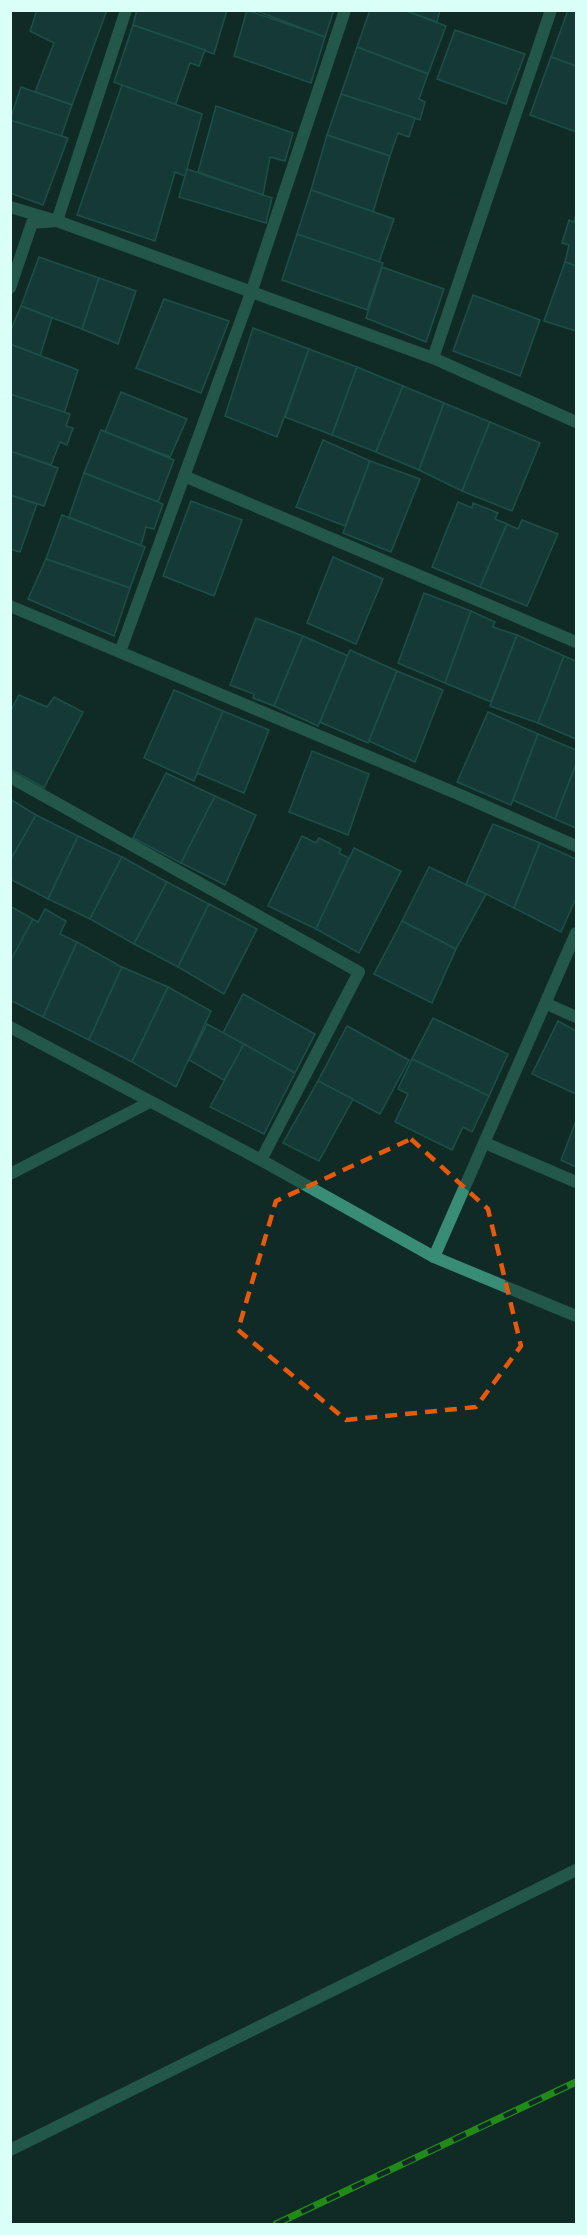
<svg xmlns="http://www.w3.org/2000/svg" width="587" height="2235" font-family="'Alegreya Sans',sans-serif">
<style>
.building{fill:#1b4d48;stroke:#2c7a71;stroke-width:1.5}
.lines{fill:none;stroke-linecap:round;stroke-linejoin:round}
.street{stroke:#398c76;stroke-width:12}
.rail-casing{stroke:#39ff06;stroke-width:7}
.rail{stroke:#102b27;stroke-width:4.5;stroke-dasharray:14;stroke-linecap:butt}
.marked{fill:none;stroke:#e8590c;stroke-width:4.5;stroke-dasharray:12 8;stroke-linejoin:round}
</style>
<rect width="100%" height="100%" fill="#102b27"/>
<g class="building">
<path d="M37,10H107L72,105L35,92L54,43L30,31Z"/>
<path d="M137,10H227L214,54L133,25Z"/>
<path d="M247,10L325,37L311,83L234,56Z"/>
<path d="M254,10H334L325,37Z"/>
<path d="M370,10H404L446,26L428,74L357,47Z"/>
<path d="M404,10H440L437,22Z"/>
<path d="M568,10H576V66L551,57Z"/>
<path d="M133,25L205,50L199,66L190,63L175,106L114,82Z"/>
<path d="M455,30L525,54L506,104L437,79Z"/>
<path d="M357,47L428,74L419,99L425,102L420,120L341,94Z"/>
<path d="M551,57L576,66V132L530,115Z"/>
<path d="M122,85L202,114L185,176L175,172L155,241L77,215Z"/>
<path d="M21,87L72,105L61,137L10,120Z"/>
<path d="M341,94L415,118L409,137L398,133L390,156L327,135Z"/>
<path d="M216,106L293,133L285,161L270,157L263,195L198,172Z"/>
<path d="M10,120L68,138L43,205L10,193Z"/>
<path d="M327,135L390,156L373,212L311,190Z"/>
<path d="M187,169L272,198L266,223L179,197Z"/>
<path d="M311,190L394,219L379,262L297,234Z"/>
<path d="M576,214V266L565,262L569,245L562,243L569,220L574,222Z"/>
<path d="M297,234L383,263L367,310L282,280Z"/>
<path d="M39,257L99,278L82,329L21,306Z"/>
<path d="M565,262L576,266V331L544,321Z"/>
<path d="M382,267L444,289L426,342L366,318Z"/>
<path d="M99,278L136,291L118,344L82,329Z"/>
<path d="M473,295L540,320L520,376L453,351Z"/>
<path d="M164,299L229,321L201,393L136,368Z"/>
<path d="M21,306L52,318L40,356L10,344V332Z"/>
<path d="M253,328L309,349L277,437L225,416Z"/>
<path d="M10,344L78,370L64,414L10,394Z"/>
<path d="M309,349L357,367L332,435L285,417Z"/>
<path d="M357,367L403,386L376,452L332,435Z"/>
<path d="M403,386L444,403L419,470L376,452Z"/>
<path d="M121,392L187,419L170,457L105,432Z"/>
<path d="M10,394L70,414L66,426L73,428L67,445L60,442L51,465L10,451Z"/>
<path d="M444,403L490,422L462,491L419,470Z"/>
<path d="M490,422L540,443L512,511L462,491Z"/>
<path d="M101,430L174,460L158,502L84,473Z"/>
<path d="M323,440L370,461L345,526L296,507Z"/>
<path d="M10,451L58,468L44,506L10,495Z"/>
<path d="M370,461L420,479L391,552L343,533Z"/>
<path d="M84,473L163,504L154,529L146,527L141,546L69,517Z"/>
<path d="M10,495L37,504L20,552L10,549Z"/>
<path d="M191,501L242,520L214,596L163,576Z"/>
<path d="M458,502L472,508L473,503L498,513L495,519L507,524L480,587L432,567Z"/>
<path d="M62,515L145,547L130,588L46,559Z"/>
<path d="M522,520L558,534L527,606L480,587L507,524L518,529Z"/>
<path d="M333,557L383,579L356,644L307,623Z"/>
<path d="M46,559L130,588L114,636L28,599Z"/>
<path d="M424,593L471,611L445,683L398,663Z"/>
<path d="M471,611L495,622L493,627L517,635L491,702L445,683Z"/>
<path d="M256,618L303,636L274,706L253,698L254,694L230,685Z"/>
<path d="M517,635L564,656L538,723L490,706Z"/>
<path d="M303,636L348,656L318,726L274,706Z"/>
<path d="M350,650L397,671L368,743L320,722Z"/>
<path d="M564,656L576,661V739L538,723Z"/>
<path d="M397,671L443,690L415,762L369,741Z"/>
<path d="M174,690L223,711L194,781L144,758Z"/>
<path d="M19,695L47,707L54,697L83,712L44,788L10,769V712Z"/>
<path d="M223,711L269,730L244,793L197,773Z"/>
<path d="M488,712L538,734L511,805L457,782Z"/>
<path d="M538,734L576,750V764L555,819L513,800Z"/>
<path d="M312,751L369,774L348,835L289,812Z"/>
<path d="M576,764V828L555,819Z"/>
<path d="M166,773L215,796L181,863L133,838Z"/>
<path d="M215,796L256,815L225,885L181,863Z"/>
<path d="M10,799L36,815L10,861Z"/>
<path d="M36,815L78,836L48,899L10,879V861Z"/>
<path d="M493,824L540,843L514,908L466,884Z"/>
<path d="M78,836L122,857L90,919L48,899Z"/>
<path d="M302,836L316,843L319,838L341,849L339,853L349,858L316,929L268,906Z"/>
<path d="M540,843L576,859V898L561,932L514,908Z"/>
<path d="M354,848L401,871L359,953L316,929Z"/>
<path d="M122,857L167,882L134,944L90,919Z"/>
<path d="M429,867L486,894L456,949L402,921Z"/>
<path d="M167,882L209,904L178,967L134,944Z"/>
<path d="M209,904L257,929L224,994L178,967Z"/>
<path d="M10,906L33,919L10,962Z"/>
<path d="M45,909L66,921L60,934L77,942L43,1017L10,1000V962L33,919L38,922Z"/>
<path d="M402,921L456,949L432,1003L374,974Z"/>
<path d="M77,942L122,967L89,1040L43,1017Z"/>
<path d="M122,967L168,987L132,1062L89,1040Z"/>
<path d="M168,987L211,1011L176,1087L132,1062Z"/>
<path d="M243,994L315,1034L295,1073L223,1033Z"/>
<path d="M433,1018L508,1054L489,1096L412,1059Z"/>
<path d="M558,1021L576,1031V1094L532,1074Z"/>
<path d="M207,1024L244,1044L224,1080L189,1060Z"/>
<path d="M347,1026L409,1060L380,1114L318,1081Z"/>
<path d="M244,1044L295,1073L264,1134L210,1107Z"/>
<path d="M412,1059L489,1096L472,1132L463,1127L452,1150L395,1122L408,1094L398,1089Z"/>
<path d="M318,1081L353,1099L319,1161L283,1143Z"/>
<path d="M576,1121V1167L561,1160Z"/>
</g>
<g class="lines">
<g class="street">
<path d="M10,207L57,221L433,358L576,422"/>
<path d="M10,288L32,223L57,221L126,10"/>
<path d="M433,358L551,10"/>
<path d="M184,476L576,642"/>
<path d="M10,606L458,794L576,846"/>
<path d="M120,652L252,290L345,10"/>
<path d="M10,777L359,972L261,1160"/>
<path d="M547,1004L576,1017"/>
<path d="M10,1027L261,1160L434,1257L576,1316"/>
<path d="M485,1143L576,1182"/>
<path d="M10,1174L150,1102"/>
<path d="M434,1257L576,933"/>
<path d="M10,2150L576,1870"/>
</g>
<defs>
<path id="rail" d="M276,2224L576,2082"/>
</defs>
<use href="#rail" class="rail-casing"/>
<use href="#rail" class="rail"/>
</g>
<path d="M0 0H587V2235H0ZM411,1139L488,1209L521,1346L476,1407L346,1420L238,1330L276,1201Z" fill="#102b27" fill-opacity=".55" fill-rule="evenodd"/>
<path class="marked" d="M411,1139L488,1209L521,1346L476,1407L346,1420L238,1330L276,1201Z"/>
<rect width="587" height="2235" fill="none" stroke="#dafff8" stroke-width="24"/>
</svg>
